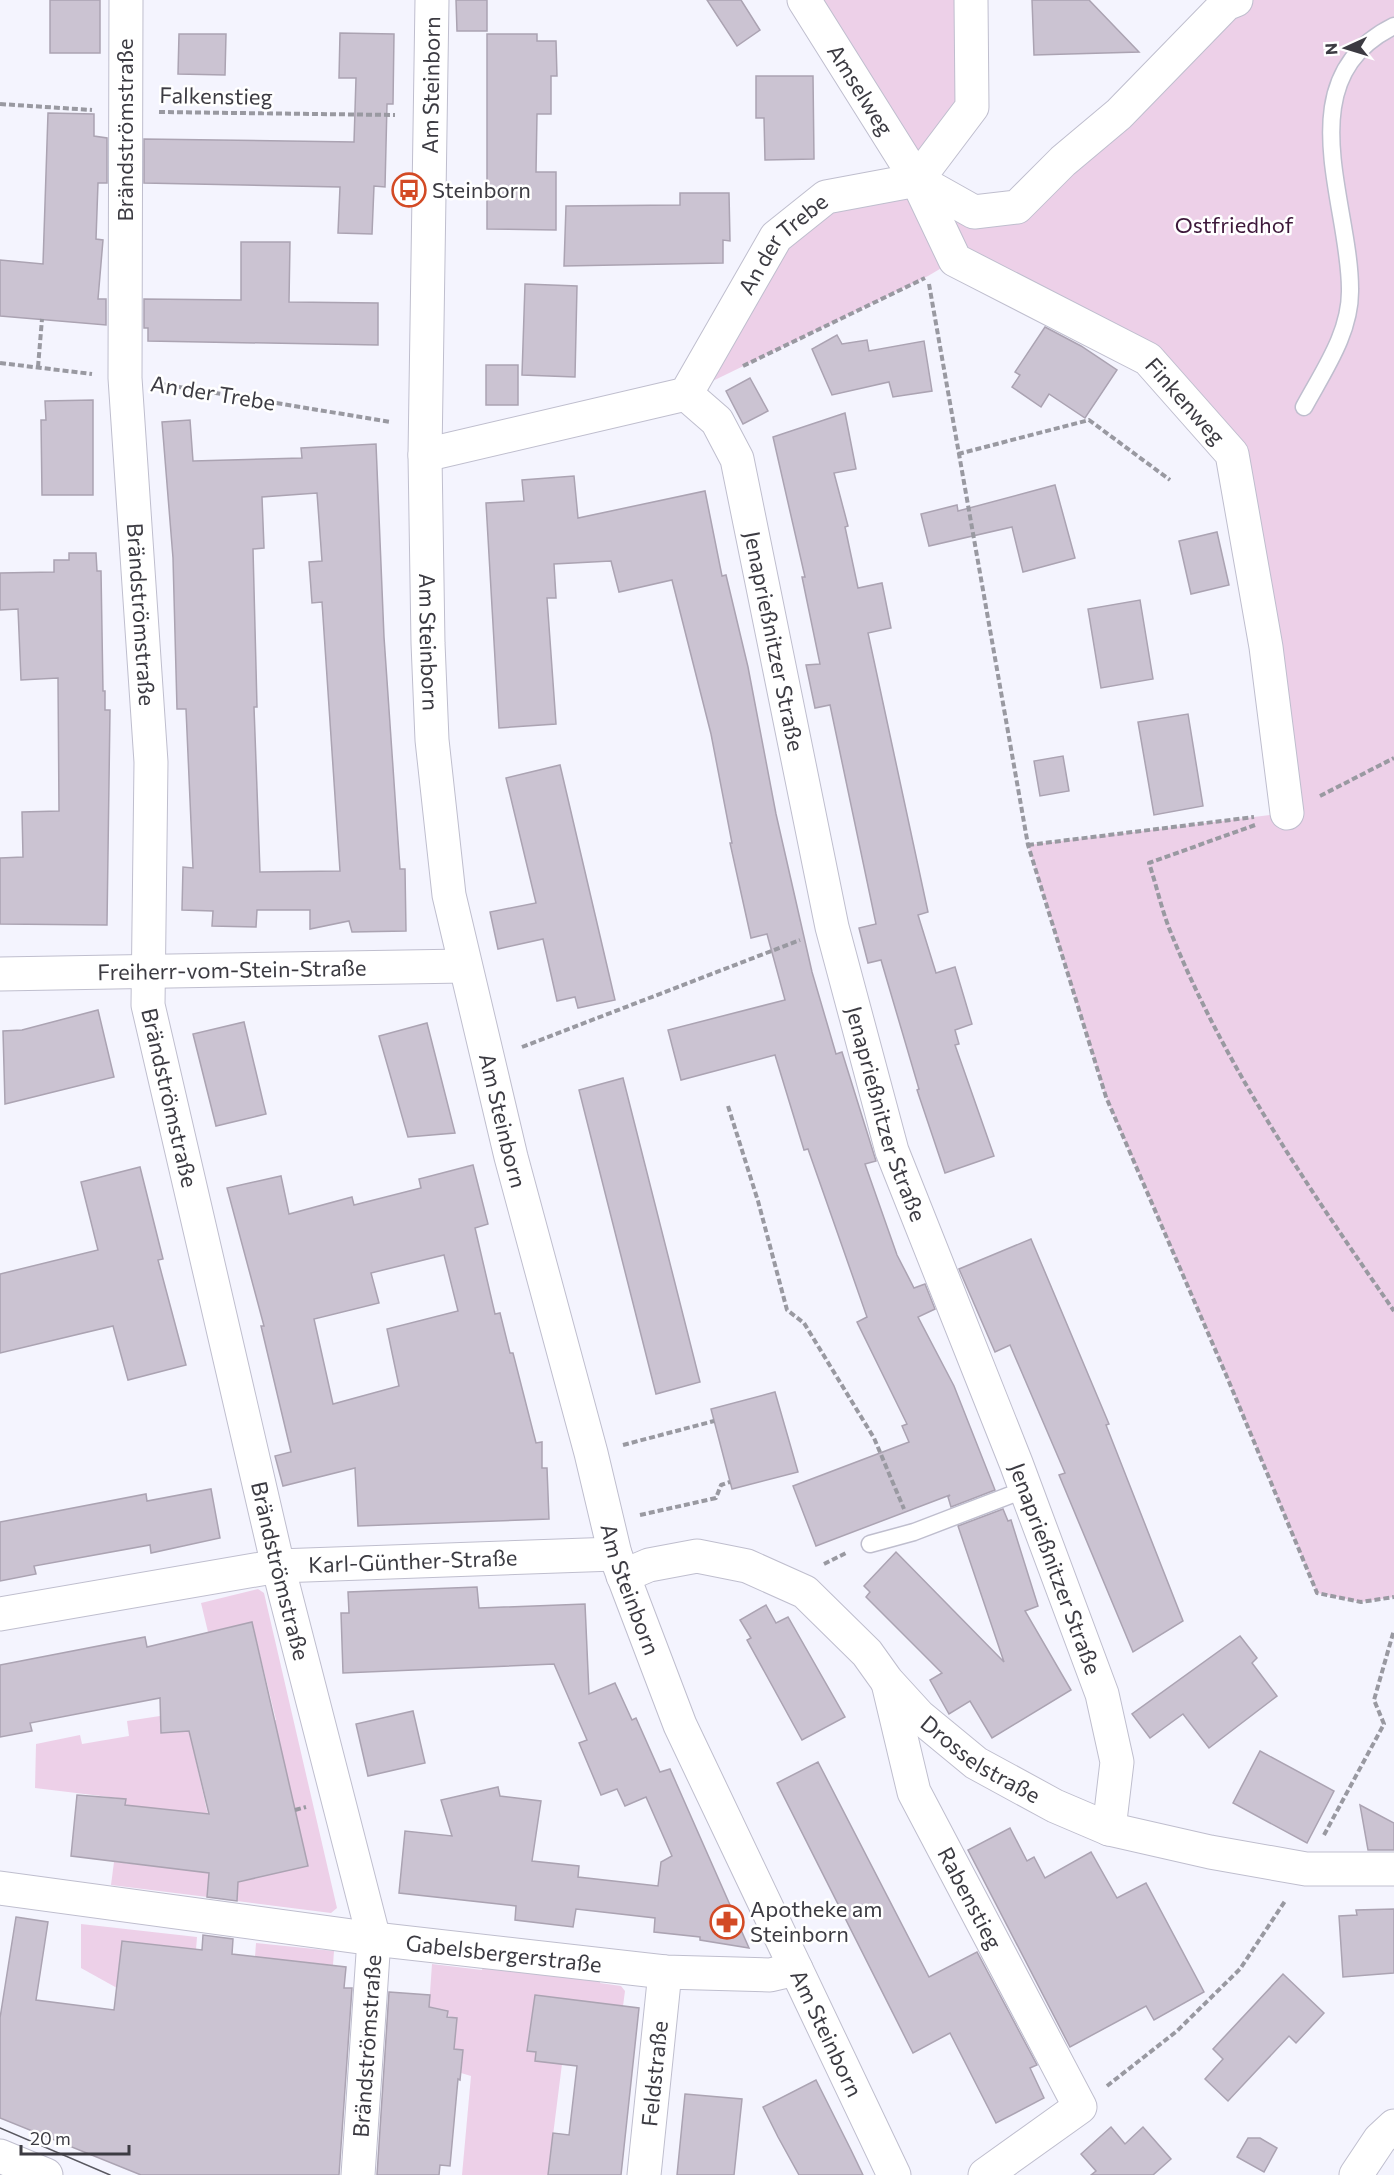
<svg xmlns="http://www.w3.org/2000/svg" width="1394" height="2175" font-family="Commissioner,sans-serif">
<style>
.green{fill:#edd0e8}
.building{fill:#cbc3d2;stroke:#aba3b2;stroke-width:1.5;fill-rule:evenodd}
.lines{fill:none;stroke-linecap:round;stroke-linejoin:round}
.service-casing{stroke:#bfbece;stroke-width:19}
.minor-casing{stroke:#bfbece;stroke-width:35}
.tertiary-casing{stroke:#bfbece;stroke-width:35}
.path{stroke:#9999a1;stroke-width:4;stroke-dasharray:6 3;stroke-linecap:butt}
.service{stroke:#fff;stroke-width:16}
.minor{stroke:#fff;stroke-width:33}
.tertiary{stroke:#fff;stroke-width:33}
.tram{stroke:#595860;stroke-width:1.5}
.labels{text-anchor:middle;stroke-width:5;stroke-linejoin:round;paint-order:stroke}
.street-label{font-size:22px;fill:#3c3b42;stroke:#fff}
.poi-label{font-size:22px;fill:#3c3b42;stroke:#fff;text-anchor:start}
.park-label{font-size:22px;fill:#3d183a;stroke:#fff}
</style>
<rect width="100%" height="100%" fill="#f4f4fe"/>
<g class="green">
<path d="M804,0H971L972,107L917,180L1017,206L1236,0H1394V1597L1361,1602L1317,1593L1227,1377L1106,1097L1028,845L1287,813L1232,454L1148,359L955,260L928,276L686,394L716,340L826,197L917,180Z"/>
<path d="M258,1589L264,1593L337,1908L331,1913L237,1901L238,1882L308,1865L284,1765L235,1730L276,1720L252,1622L208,1632L201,1603Z"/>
<path d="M160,1716L161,1733L189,1731L208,1815L125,1806L126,1799L35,1788L36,1744L80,1735L82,1744L129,1736L127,1721Z"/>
<path d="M114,1862L209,1872L207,1897L111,1885Z"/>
<path d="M81,1924L197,1937L196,1950L122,1941L117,1988L81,1968Z"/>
<path d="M256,1943L334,1951L333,1965L255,1957Z"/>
<path d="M484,1952L603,1965L600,1983L621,1986L625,1991L623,2006L535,1995L527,2051L536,2052L535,2061L552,2063L553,2055L563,2056L548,2175H462L471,2076L461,2073L463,2050L454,2049L457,2018C445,2017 438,2008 429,2007L432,1964L482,1970Z"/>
</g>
<g class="building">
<rect x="50" y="0" width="50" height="53"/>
<path d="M456,0H487V31H457Z"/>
<path d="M707,0H741L760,30L737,46Z"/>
<path d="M1032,0H1089L1139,52L1034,55Z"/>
<path d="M340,33L394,34L393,104H387L385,187L374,186L372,234L338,233L340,187L144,183V139L354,142L356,78H339Z"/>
<path d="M179,34H226L225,75L178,74Z"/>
<path d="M487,34H537V41H556L557,76H551V114H537L536,172H556V230L487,229Z"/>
<path d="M756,76H813L814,159L765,160L764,118H756Z"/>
<path d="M48,113L94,114V136L107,138V183H98L96,239L103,240L98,299H106V325L0,316V260L43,264Z"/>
<path d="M680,193H729L730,241L723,240V263L564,266L566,206L680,205Z"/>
<path d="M241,242H290L289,302L378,303V345L148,341V328H144V299L241,300Z"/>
<path d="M525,284L577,286L575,377L522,375Z"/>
<path d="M1045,327L1081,346L1117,370L1085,418L1049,394L1041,407L1012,387L1020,375L1015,372Z"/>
<path d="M837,335L842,344L867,340L869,351L924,341L932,391L893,397L889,382L832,395L812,349Z"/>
<rect x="486" y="365" width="32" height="40"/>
<path d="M750,378L768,411L743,424L726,391Z"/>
<path d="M93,400V495H42L41,420H46L45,401Z"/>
<path d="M845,413L856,469L834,473L848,526L845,527L858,588L882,583L891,628L868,633L928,912L918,915L936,973L955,967L972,1024L955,1030L959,1044L955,1045L994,1156L945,1173L917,1090L919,1089L881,960L868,963L859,928L876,924L830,705L815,708L806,665L820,664L802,577H805L773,437Z"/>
<path d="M190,420L193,461L302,458L301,448L376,444L384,637L400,869H405L406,931L352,932L349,921L310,929V910H257L256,927L212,926L213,911L182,910L183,867L193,868L186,709H177L173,558L162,422ZM317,493L322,561L309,562L312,603L322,602L340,871L260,872L254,707H257L253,549L264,548L262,497Z"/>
<path d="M574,476L578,518L705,491L722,576L726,575L748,667L776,814L812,972L836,1054L842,1052L876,1161L865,1164L897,1255L914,1288L925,1284L935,1309L918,1317L954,1386L995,1490L951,1507L948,1497L950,1495L816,1546L793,1486L909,1442L902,1426L907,1424L857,1322L867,1317L808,1149L804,1150L775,1055L681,1080L668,1030L785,1000L767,934L751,938L730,843H732L711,734L672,580L619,592L611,561L554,564L556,598H547L556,724L499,728L486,503L524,501L522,480Z"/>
<path d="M1055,485L1075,558L1023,572L1012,527L929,546L921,514L957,505L958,511Z"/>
<path d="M1217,532L1229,585L1191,594L1179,541Z"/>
<path d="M69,553H96L97,571H101L103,691H105V710H110L107,925L0,924V858L23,857L22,812L59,811L58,678L21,680L18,609L0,610V573L54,572V560H69Z"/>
<path d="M1140,600L1153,679L1101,688L1088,609Z"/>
<path d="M1188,714L1203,806L1154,815L1138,722Z"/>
<path d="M1063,756L1069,791L1040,796L1034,761Z"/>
<path d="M560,765L615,1000L578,1008L575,997L557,1001L543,939L498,949L490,912L536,903L506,778Z"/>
<path d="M98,1010L114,1077L5,1104L3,1031L22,1030Z"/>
<path d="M244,1022L266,1114L216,1126L193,1034Z"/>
<path d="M427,1023L455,1133L408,1137L379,1036Z"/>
<path d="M623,1078L700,1382L656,1394L579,1090Z"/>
<path d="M473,1165L488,1224L475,1228L495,1314L500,1313L510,1353H513L536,1443L542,1442V1468H547L549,1519L358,1526L355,1468L283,1486L275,1456L291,1452L261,1326H264L227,1188L281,1176L289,1214L352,1197L354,1205L421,1188L419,1179ZM444,1255L458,1311L387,1329L399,1386L333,1404L314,1319L379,1303L371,1273Z"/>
<path d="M140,1167L163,1259L158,1260L186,1365L128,1380L113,1326L0,1353V1274L98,1250L81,1182Z"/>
<path d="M1031,1239L1109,1424L1106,1425L1183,1621L1133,1652L1059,1475L1065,1473L1010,1345L995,1352L959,1269Z"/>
<path d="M775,1392L798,1472L732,1489L711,1409Z"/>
<path d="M211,1489L220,1538L151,1553L150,1545L34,1566L36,1574L0,1581V1522L146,1494L147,1501Z"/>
<path d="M1003,1509L1008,1521L1011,1520L1038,1606L1025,1611L1071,1690L992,1738L970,1701L949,1714L930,1680L942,1673L866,1597L870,1592L864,1586L896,1552L1004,1662L958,1526Z"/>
<path d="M477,1587L479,1608L585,1604L589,1694L615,1683L632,1720L636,1718L660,1772L670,1769L749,1948L700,1940V1937L654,1932L655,1918L576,1909L573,1927L515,1920L516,1906L399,1893L405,1831L452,1836L441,1800L498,1787L500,1796L541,1801L532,1861L579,1866L578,1877L658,1886L661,1862L672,1856L646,1797L625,1806L617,1789L601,1795L579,1743L587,1740L554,1664L343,1673L341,1613H349L348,1592Z"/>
<path d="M766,1605L776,1623L788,1617L845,1717L802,1740L747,1640L751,1638L740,1620Z"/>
<path d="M252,1622L308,1866L238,1882L237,1901L207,1897L209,1873L71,1856L77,1795L126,1799L125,1805L209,1814L189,1731L161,1733L160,1698L30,1723L32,1731L0,1737V1665L145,1637L147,1647Z"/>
<path d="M1240,1636L1257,1658L1252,1663L1277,1696L1209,1748L1183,1714L1150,1738L1132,1714Z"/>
<path d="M413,1711L425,1763L368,1776L356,1724Z"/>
<path d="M1260,1751L1334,1791L1307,1843L1233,1803Z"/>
<path d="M818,1762L929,1977L977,1952L1037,2065L1030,2068L1044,2098L996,2123L950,2033L913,2053L777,1783Z"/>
<path d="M1360,1805L1394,1823V1850H1368Z"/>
<path d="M1010,1828L1027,1861L1034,1857L1045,1878L1091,1852L1117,1898L1146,1883L1204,1992L1154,2020L1146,2006L1070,2047L968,1850Z"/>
<path d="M1394,1909V1973L1343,1977L1339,1916L1357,1915L1356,1910Z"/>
<path d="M16,1917L48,1922L36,2000L114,2010L122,1941L202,1950L203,1935L233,1939L232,1954L346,1967L344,1988H352L339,2175H141L0,2118V2018Z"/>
<path d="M1283,1974L1324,2013L1296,2043L1289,2036L1228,2101L1205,2079L1223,2059L1213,2049Z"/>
<path d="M389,1992L430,1995L429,2007L448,2011L447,2017L457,2018L454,2049L463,2050L460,2080L458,2079L450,2166L440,2165L439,2175H377Z"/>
<path d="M535,1995L639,2008L621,2175H548L553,2133L569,2135L577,2066L535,2061L536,2052L527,2051Z"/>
<path d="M816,2080L851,2150L863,2175H799L778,2137L763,2107Z"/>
<path d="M685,2094L742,2099L734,2175H677Z"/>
<path d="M1111,2127L1125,2144L1143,2127L1171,2159L1153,2175H1091L1096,2171L1081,2154Z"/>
<path d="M1248,2138H1260L1277,2148L1264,2172L1237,2157Z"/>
</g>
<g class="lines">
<defs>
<g id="service">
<path d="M1304,407C1324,370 1351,332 1350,289C1350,202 1286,79 1394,26"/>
<path d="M870,1544L914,1532L1026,1489"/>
</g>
<g id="minor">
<path id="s1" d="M126,0L125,378L151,762L148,1005L278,1566L374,1939L358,2175"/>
<path id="s2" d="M432,0L425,455L428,643L432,740L449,895L511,1157L591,1453L615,1554L680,1725L894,2175"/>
<path id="s3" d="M804,0L917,180L955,260L1148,359L1232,454L1266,647L1287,813"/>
<path d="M917,180L972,107L971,0"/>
<path id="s4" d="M686,394L717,421L737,459L832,927L892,1151L1016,1463L1102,1694L1117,1762L1109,1829"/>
<path id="s5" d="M425,455L686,394L776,237L826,197L917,180L974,212L1017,207L1063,161L1119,114L1226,4L1236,0"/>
<path id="s6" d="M0,974L464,966"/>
<path id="s7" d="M623,1576L649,1565L697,1556L747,1566L805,1592L867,1653L887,1681L919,1716L976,1763L1055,1806L1109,1829L1210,1852L1306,1869H1394"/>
<path id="s8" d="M0,1614L278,1566L615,1554"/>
<path id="s9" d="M888,1683L914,1792L1080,2107L985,2175"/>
<path id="s10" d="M0,1888L374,1939L665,1972L770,1975L796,1969"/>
<path id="s11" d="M644,2175L665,1972"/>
<path d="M1356,2175L1380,2139L1394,2126"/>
</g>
<path id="tertiary" d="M0,2156L46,2175"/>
</defs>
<use href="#service" class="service-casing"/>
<use href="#minor" class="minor-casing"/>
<use href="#tertiary" class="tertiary-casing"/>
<g class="path">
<path d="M0,104L92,110"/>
<path d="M159,112L395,115"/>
<path d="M929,284L1028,845L1106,1097L1227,1377L1317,1593L1361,1602L1394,1597"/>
<path d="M0,363L92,374"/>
<path d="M743,366L925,278"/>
<path d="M38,367L42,319"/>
<path d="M161,384L391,422"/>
<path d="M958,454L1089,420L1170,480"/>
<path d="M1320,796L1394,758"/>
<path d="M1255,825L1149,863C1156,884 1161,907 1169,928C1224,1066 1310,1190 1394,1311"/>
<path d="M1028,845L1254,817"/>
<path d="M522,1047L800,940"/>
<path d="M728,1106L758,1201L787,1310L804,1323L874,1438L904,1509"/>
<path d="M623,1445L714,1421"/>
<path d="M640,1515L716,1498L721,1485L730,1482"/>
<path d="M824,1564L846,1553"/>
<path d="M295,1810L306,1807"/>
<path d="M1324,1835L1384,1724L1374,1700L1394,1630"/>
<path d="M1107,2086L1177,2031L1240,1969L1285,1901"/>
</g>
<use href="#service" class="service"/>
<use href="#minor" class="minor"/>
<use href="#tertiary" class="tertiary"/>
<path class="tram" d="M0,2128L110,2175"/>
</g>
<defs>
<symbol id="bus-ring" viewBox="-11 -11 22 22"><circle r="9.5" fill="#fff" stroke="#d34a25" stroke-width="1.5"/><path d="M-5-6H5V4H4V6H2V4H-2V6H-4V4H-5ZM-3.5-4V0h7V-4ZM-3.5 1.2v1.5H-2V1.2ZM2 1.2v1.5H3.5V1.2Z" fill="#d34a25"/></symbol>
<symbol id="pharmacy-ring" viewBox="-11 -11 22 22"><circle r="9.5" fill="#fff" stroke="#d34a25" stroke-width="1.5"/><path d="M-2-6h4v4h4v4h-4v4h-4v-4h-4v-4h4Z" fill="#d34a25"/></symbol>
</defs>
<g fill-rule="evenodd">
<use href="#bus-ring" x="390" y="171" width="38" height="38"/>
<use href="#pharmacy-ring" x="708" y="1903" width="38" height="38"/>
</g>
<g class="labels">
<g class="street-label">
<text transform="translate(431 85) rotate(-89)" y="8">Am Steinborn</text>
<text dy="8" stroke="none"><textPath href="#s3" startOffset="106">Amselweg</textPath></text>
<text transform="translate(216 96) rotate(1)" y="8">Falkenstieg</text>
<text transform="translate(125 130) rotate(-90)" y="8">Brändströmstraße</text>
<text dy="8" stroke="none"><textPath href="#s5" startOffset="448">An der Trebe</textPath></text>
<text transform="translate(213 393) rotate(9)" y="8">An der Trebe</text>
<text dy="8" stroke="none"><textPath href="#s3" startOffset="574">Finkenweg</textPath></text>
<text dy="8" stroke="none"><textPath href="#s1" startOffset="615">Brändströmstraße</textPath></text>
<text dy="8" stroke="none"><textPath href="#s2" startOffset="642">Am Steinborn</textPath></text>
<text dy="8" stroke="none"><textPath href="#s4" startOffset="270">Jenaprießnitzer Straße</textPath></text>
<text dy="8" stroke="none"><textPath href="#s6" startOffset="232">Freiherr-vom-Stein-Straße</textPath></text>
<text dy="8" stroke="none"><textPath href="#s1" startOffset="1101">Brändströmstraße</textPath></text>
<text dy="8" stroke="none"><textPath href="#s4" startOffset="756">Jenaprießnitzer Straße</textPath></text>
<text dy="8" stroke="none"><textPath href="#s2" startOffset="1128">Am Steinborn</textPath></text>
<text dy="8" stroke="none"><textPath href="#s8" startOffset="417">Karl-Günther-Straße</textPath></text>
<text dy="8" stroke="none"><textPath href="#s4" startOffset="1242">Jenaprießnitzer Straße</textPath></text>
<text dy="8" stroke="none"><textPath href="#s1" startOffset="1587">Brändströmstraße</textPath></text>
<text dy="8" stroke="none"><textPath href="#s2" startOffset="1614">Am Steinborn</textPath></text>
<text dy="8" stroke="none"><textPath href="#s7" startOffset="436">Drosselstraße</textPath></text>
<text dy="8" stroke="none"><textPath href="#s9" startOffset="232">Rabenstieg</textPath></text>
<text dy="8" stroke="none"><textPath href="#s10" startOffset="508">Gabelsbergerstraße</textPath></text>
<text dy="8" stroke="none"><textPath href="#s2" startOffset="2100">Am Steinborn</textPath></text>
<text transform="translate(367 2046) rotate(-86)" y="8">Brändströmstraße</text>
<text dy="8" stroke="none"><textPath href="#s11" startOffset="102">Feldstraße</textPath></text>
</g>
<g class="poi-label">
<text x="432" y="198">Steinborn</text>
<text x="750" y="1917">Apotheke am<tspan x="750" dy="25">Steinborn</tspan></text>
</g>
<g class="park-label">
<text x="1234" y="233">Ostfriedhof</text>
</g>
</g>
<g transform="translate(1346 48) rotate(266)" stroke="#ffffff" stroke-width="4.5" paint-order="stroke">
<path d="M0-4.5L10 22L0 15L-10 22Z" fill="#3c3b42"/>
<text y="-9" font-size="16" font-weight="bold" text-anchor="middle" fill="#3c3b42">N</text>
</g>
<path d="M21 2145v9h108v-9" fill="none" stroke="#3c3b42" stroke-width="3"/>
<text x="30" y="2145" font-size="18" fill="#3c3b42" stroke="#ffffff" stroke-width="4.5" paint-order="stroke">20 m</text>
</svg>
